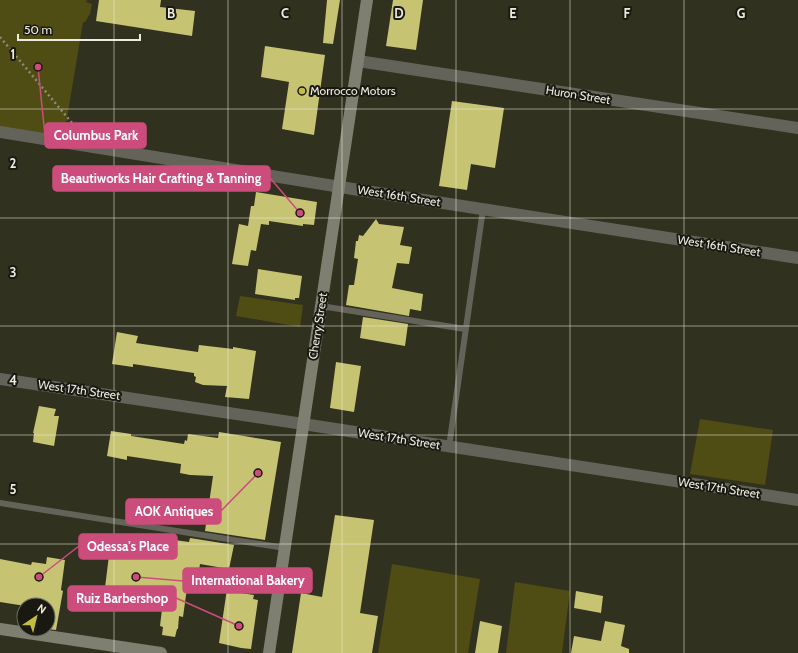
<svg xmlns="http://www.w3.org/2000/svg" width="798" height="653" font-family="Cabin,sans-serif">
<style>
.green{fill:#4f4d13}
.building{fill:#c6c472}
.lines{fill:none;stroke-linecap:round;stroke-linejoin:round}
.path{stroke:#8c8c7d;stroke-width:2.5;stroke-dasharray:2 3;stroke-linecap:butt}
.lane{stroke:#63635a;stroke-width:6}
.street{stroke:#63635a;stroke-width:12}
.secondary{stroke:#7f7f71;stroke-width:12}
.grid{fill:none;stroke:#ebebe0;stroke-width:1;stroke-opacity:0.55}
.poi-dot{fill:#c2bd3f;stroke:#191911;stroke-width:1.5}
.labels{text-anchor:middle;stroke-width:4;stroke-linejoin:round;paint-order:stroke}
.poi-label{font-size:12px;fill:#ebebe0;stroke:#191911;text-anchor:start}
.street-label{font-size:12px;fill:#ebebe0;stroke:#191911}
.grid-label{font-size:13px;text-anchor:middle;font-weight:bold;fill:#ebebe0;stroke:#191911;stroke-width:4;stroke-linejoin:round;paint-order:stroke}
.leader{fill:none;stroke:#cc4d7c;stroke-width:1.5}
.callout-dot{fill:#cc4d7c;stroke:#191911;stroke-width:1.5}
.callout{fill:#cc4d7c;stroke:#cc4d7c;stroke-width:1.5}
.callout-label{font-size:13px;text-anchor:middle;font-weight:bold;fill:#fff}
</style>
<rect width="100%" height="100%" fill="#31311f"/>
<g class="green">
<path d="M0,0H87L86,2L92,4L90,14L85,22H83L63,142L0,132Z"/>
<path d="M240,296L303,305L300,327L236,316Z"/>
<path d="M700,419L773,430L765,485L690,474Z"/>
<path d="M392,564L480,579L468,653H378Z"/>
<path d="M515,582L570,591L562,653H506Z"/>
</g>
<g class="building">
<path d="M99,0H161L160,7L195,11L192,36L96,21Z"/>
<path d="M327,0H340L333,44L323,43Z"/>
<path d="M393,0H423L416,50L386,46Z"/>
<path d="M265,46L325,55L314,135L282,129L289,82L261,77Z"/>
<path d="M452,101L504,108L495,168L471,164L467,190L439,186Z"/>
<path d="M256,192L317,202L314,225L303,224V226L269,221V225L261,224L256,251L251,250L248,266L232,264L239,224L248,226L251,206H254Z"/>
<path d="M376,219L379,224L404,227L400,245L412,247L409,264L397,263L392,288L423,294L421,311L410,309L409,316L346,305L349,285H354L358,259L354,258L356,241H358L359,235L363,236Z"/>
<path d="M258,269L302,276L299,298H295V300L255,294Z"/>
<path d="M363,317L408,324L405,346L360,338Z"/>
<path d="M117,332L138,336L136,343L198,352L199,345L233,349V347L256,351L249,399L225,397L227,386L203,385L195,382L196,377L194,376V373L133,364V367L112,364Z"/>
<path d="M336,362L361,366L354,412L330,408Z"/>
<path d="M39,406L56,409L54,416H59L54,446L33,442L34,433H33Z"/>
<path d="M111,431L131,434V436L184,444L185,440L187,441L188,434L218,438L219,432L281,442L265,540L205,531L213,476L190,475L180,473L181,464L127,456V460L107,456Z"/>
<path d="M335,515L374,520L360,613L378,616L372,653H292L301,593L322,597Z"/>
<path d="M142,536L153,539V537L189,542L190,538L234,545L229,569L200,564L196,590L187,588L183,617L179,616L178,629H177L175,637L162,635L163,627L160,626L162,609L129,604V608L103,604L110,547L130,550L131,544L140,545Z"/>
<path d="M47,557L65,560L61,590L63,591L56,630L48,629V605H19L0,602V559L31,565L32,562L46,564Z"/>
<path d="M227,589L241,591V593L254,595L253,599L258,600L251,649L241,648L219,643Z"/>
<path d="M576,591L603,596L601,613L574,608Z"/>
<path d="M480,621L502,626L498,653H475Z"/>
<path d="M605,621L625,625L621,646L629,649V653H571L574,636L601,641Z"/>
</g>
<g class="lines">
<path class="path" d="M0,37L72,123"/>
<g class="lane">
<path d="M321,306L465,329"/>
<path d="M449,447L483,209"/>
<path d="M0,503L285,548"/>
</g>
<g class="street">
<path d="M358,61L798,128"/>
<path d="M0,132L359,190L798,258"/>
<path d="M0,379L290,422L798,500"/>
</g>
<g class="secondary">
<path d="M0,629L161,653"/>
<path d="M269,653L367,0"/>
</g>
</g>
<path class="grid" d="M114,0V653M228,0V653M342,0V653M456,0V653M570,0V653M684,0V653M0,109H798M0,218H798M0,326H798M0,435H798M0,544H798"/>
<circle class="poi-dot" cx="302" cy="91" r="4"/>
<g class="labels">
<g class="poi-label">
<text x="310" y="95">Morrocco Motors</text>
</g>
<g class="street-label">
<text transform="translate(578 95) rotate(9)" y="4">Huron Street</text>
<text transform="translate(399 196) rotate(9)" y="4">West 16th Street</text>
<text transform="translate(719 246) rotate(9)" y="4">West 16th Street</text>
<text transform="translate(318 326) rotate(-81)" y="4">Cherry Street</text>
<text transform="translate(79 390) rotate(8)" y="4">West 17th Street</text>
<text transform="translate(399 439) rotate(9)" y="4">West 17th Street</text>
<text transform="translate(719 488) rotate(9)" y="4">West 17th Street</text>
</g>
</g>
<g class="grid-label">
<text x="171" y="18">B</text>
<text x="285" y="18">C</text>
<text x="399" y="18">D</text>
<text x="513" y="18">E</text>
<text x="627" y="18">F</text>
<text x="741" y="18">G</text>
<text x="13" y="59">1</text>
<text x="13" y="168">2</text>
<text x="13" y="277">3</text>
<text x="13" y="385">4</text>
<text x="13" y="494">5</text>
</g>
<path class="leader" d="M38 67L45 136M300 213L270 178M258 473L221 511M39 577L79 546M136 577L183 581M239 626L176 598"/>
<g class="callout-dot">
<circle cx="38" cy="67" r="4"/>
<circle cx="300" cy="213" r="4"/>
<circle cx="258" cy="473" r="4"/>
<circle cx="39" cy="577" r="4"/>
<circle cx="136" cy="577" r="4"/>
<circle cx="239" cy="626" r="4"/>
</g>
<g class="callout">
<rect x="45" y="123" width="101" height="25" rx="4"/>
<rect x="53" y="166" width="217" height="25" rx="4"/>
<rect x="126" y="499" width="95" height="25" rx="4"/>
<rect x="79" y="534" width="98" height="25" rx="4"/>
<rect x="183" y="568" width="129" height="25" rx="4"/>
<rect x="68" y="586" width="108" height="25" rx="4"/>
</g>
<g class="callout-label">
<text x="96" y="140">Columbus Park</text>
<text x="161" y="183">Beautiworks Hair Crafting &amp; Tanning</text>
<text x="174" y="516">AOK Antiques</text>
<text x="128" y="551">Odessa's Place</text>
<text x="248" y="585">International Bakery</text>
<text x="122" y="603">Ruiz Barbershop</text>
</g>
<g transform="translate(36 617) rotate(35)"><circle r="19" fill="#191911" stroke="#6d6d64"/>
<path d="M0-3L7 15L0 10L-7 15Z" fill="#c2bd3f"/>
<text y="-6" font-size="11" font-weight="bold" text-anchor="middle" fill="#ebebe0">N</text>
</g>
<path d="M18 34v6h122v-6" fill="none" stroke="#ebebe0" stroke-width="2"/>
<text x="24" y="34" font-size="12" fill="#ebebe0" stroke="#191911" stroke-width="3" paint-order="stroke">50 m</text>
</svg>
